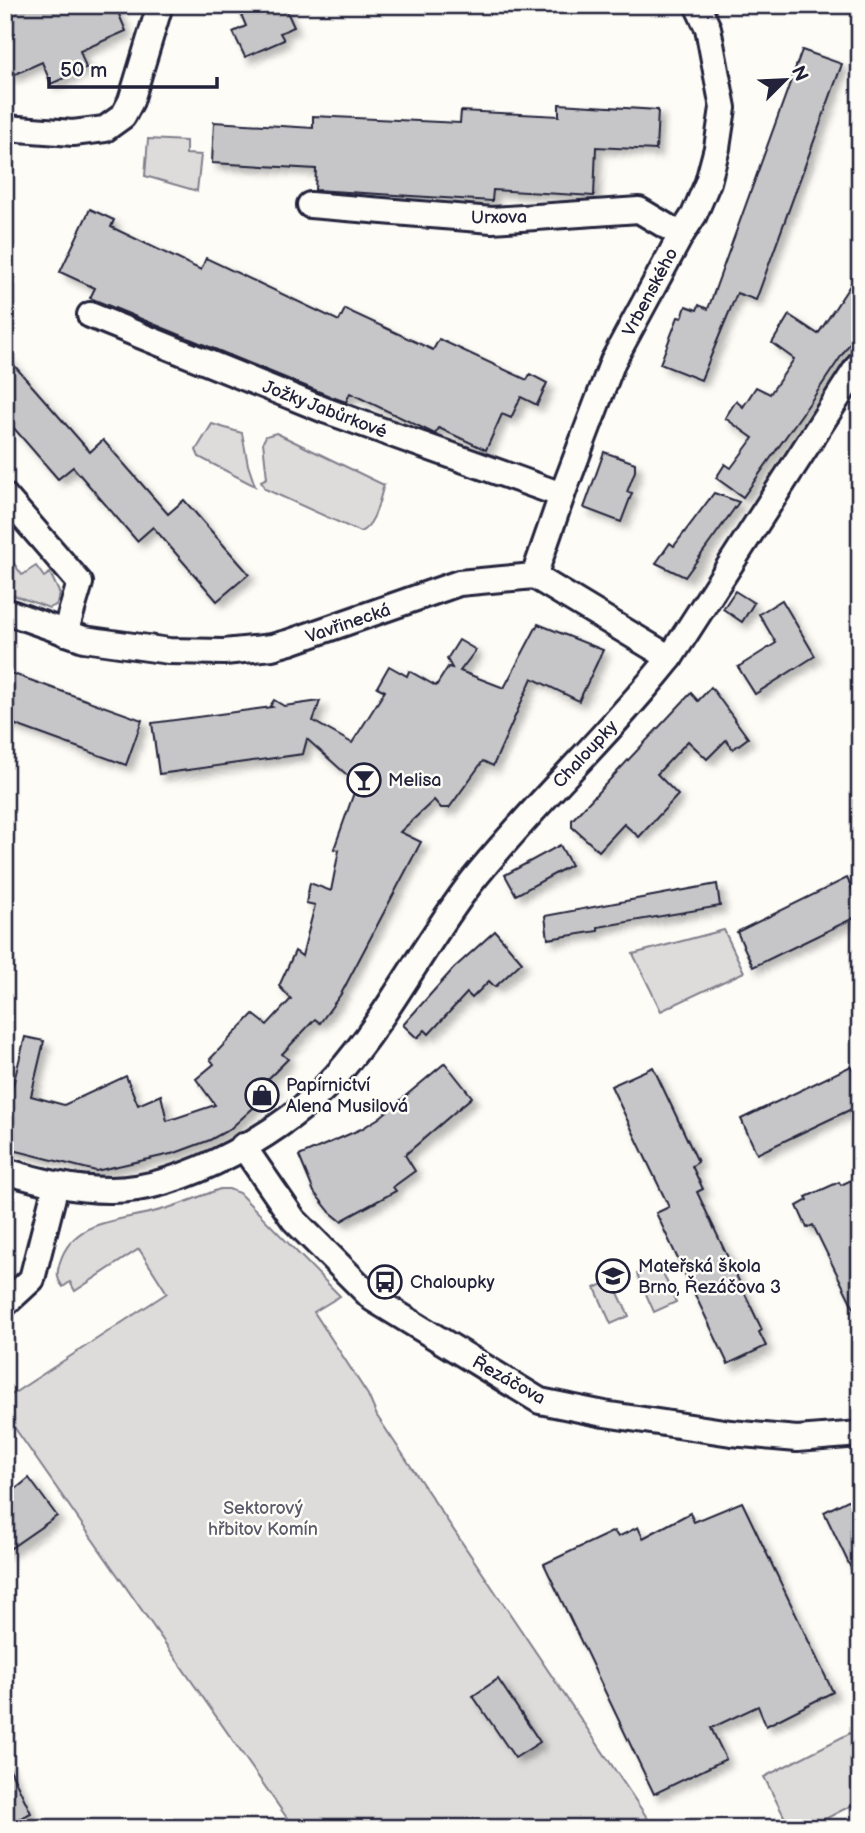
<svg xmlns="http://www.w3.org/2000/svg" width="865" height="1833" font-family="'Balsamiq Sans',sans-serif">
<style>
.green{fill:#dddcdb;stroke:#807f8b;stroke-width:2}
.building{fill:#c6c6c8;stroke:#22223b;stroke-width:2;filter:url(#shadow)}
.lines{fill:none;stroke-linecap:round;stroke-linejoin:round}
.minor-casing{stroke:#22223b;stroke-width:30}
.minor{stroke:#fdfcf7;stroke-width:24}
.labels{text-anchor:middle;stroke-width:5;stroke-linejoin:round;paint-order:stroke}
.street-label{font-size:18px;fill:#22223b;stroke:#fdfcf7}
.poi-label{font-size:18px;fill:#22223b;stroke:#fdfcf7;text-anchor:start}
.park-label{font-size:18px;fill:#5a5a6b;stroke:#fdfcf7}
</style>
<defs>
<filter id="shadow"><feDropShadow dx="6" dy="6" stdDeviation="3.5" flood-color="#0004"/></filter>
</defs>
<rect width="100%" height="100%" fill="#fdfcf7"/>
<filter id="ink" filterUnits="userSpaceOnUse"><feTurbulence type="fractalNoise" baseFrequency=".0143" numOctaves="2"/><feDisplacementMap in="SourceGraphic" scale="14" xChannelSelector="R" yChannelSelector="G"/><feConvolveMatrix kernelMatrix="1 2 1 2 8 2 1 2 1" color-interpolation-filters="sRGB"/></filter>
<g filter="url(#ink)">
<g class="green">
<path d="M148,139L186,141V154L201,155L197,191L145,176Z"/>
<path d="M212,424L242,433L248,465L255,486L199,457L196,450Z"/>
<path d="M276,433L384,485C379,499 376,525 360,532L265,489L261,481L267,478L263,442L266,436Z"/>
<path d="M5,551L22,575L36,566L44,577L50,573L60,594L56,605L49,608L5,592Z"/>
<path d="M724,930L744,972L661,1011L633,954Z"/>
<path d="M220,1189H229L239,1193L340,1296L314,1312L368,1395L377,1416L654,1828H294L5,1414V1399L167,1293L139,1249L75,1291L70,1282L63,1287C56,1278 57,1272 60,1262C73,1220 117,1221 153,1212C176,1207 198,1197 220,1189Z"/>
<path d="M659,1264L676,1302L654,1312L637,1274Z"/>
<path d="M612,1280L629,1316L611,1324L595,1288Z"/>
<path d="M852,1732L860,1748V1801L808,1828H790L764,1777Z"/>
</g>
<g class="building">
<path d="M5,5H115L126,31L80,51L86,68L51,84L42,62L11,76L5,64Z"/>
<path d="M237,5H284L294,27L280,33L284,40L245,57L233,32L246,26Z"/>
<path d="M802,50L842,64L756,300L737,293L701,380L660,364L678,317L682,318L686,306L697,310L699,305L708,309Z"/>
<path d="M559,104L658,110L656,150L596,147L594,196L493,190L492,201L315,190L316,169L212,163L214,122L313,128V116L460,123L461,111L559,116Z"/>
<path d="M90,209L114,220L111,227L201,270L206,258L339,321L345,309L433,350L439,339L527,380L530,374L547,383L537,405L521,397L511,418L502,414L486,450L439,428L435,434L350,393L346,402L332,397L90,298L95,288L60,272Z"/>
<path d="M860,270V328L809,404L743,497L716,478L725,464L731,468L753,438L725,418L736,401L743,407L756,387L770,394L794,359L772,343L789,315L818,334Z"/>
<path d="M5,355L90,452L103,440L168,514L184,500L249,574L217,601L153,527L137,541L73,467L58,479L5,418Z"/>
<path d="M604,452L635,463V471L627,492L632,493L621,522L584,508Z"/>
<path d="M714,493L739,502L685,577L656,563L670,543L674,546Z"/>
<path d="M735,591L754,603L742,622L723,609Z"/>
<path d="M782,600L815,656L755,694L738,667L776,643L759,614Z"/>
<path d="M538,624L603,650L579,701L532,678L493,766L483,761L449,808H441L434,800L400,832L421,842L341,994L320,1023L315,1019L282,1054L288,1059L267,1080L275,1088L230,1129L210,1140L175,1153L96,1171L5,1148V1117L25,1037L44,1041L31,1096L64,1105L126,1076L138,1105L161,1095L167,1121L215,1105L196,1079L214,1064L210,1059L253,1014L267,1025L291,999L279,986L295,951L302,956L315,905L306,903L310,883L331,891L339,850L334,849L357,784L307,739L303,754L159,774L152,723L272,707L270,706L274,700L284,706L320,701L313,721L352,743L385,691L377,687L389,666L407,676L409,671L436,686L448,667L452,668L447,659L459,640L476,650L460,671L504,688Z"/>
<path d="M5,671L142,720L126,765L5,721Z"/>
<path d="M711,687L748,738L733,749L726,740L707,759L688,741L657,774L678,795L639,837L624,824L599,851L572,827V820L691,693L698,701Z"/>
<path d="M560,845L571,865L516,895L505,875Z"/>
<path d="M847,878L860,905V915L753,967L737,932Z"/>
<path d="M717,884L720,906L598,927V931L548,939L545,916Z"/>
<path d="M495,931L522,962L495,987L489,981L472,998L467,993L429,1034L425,1030L417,1038L403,1025L454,968Z"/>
<path d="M445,1063L472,1097L405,1155L415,1171L393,1187L396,1191L341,1221L330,1212L314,1192L299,1156L361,1129L379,1118Z"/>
<path d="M851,1066L860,1085V1105L757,1154L741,1119Z"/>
<path d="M653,1067L698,1162L692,1166L703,1189L697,1192L762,1330L759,1332L766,1346L728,1364L656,1213L669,1207L611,1086Z"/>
<path d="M860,1176V1321L813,1225L807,1228L797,1206L808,1200L806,1197L839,1182L841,1185Z"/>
<path d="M29,1478L57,1516L5,1552V1498Z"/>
<path d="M860,1494V1587L824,1512Z"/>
<path d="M742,1502L833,1692L766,1726L758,1706L711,1728L726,1759L654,1794L544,1564L614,1531L618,1537L638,1527L643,1538L690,1513L694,1522Z"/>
<path d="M498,1679L540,1742L515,1758L473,1696Z"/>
<path d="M5,1759L31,1813L5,1826Z"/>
</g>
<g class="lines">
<defs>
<g id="minor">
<path d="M5,128L73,133L105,129L123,116L131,101L160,5"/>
<path d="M310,205L492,220L639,210L681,235"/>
<path d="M90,315L327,411L562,495"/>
<path d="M5,496L80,583L65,633"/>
<path d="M534,576L562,495L613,361L681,235L694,215L708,182L717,148L723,108L708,28L697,5"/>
<path d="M5,611L84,639L169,651L224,652L272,647L290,642L459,583L534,576L670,658"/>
<path d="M243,1146L294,1220L373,1299L540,1401L604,1414L731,1433L797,1439L860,1434"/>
<path d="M5,1171C39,1181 74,1190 109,1190C183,1191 288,1130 336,1076C389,1016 424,943 473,880C535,803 609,735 670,658L860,363"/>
<path d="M5,1304L32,1279L56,1185"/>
</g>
</defs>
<use href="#minor" class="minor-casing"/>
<use href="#minor" class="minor"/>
</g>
</g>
<defs>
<symbol id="bar-ring" viewBox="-11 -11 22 22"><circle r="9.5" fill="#fdfcf7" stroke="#22223b" stroke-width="1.5"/><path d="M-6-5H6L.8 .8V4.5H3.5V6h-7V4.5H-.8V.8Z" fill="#22223b"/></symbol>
<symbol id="shop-ring" viewBox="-11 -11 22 22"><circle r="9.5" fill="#fdfcf7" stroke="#22223b" stroke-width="1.5"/><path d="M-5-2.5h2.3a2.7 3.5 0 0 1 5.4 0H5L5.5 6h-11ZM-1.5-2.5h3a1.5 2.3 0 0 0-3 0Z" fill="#22223b"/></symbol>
<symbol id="school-ring" viewBox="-11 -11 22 22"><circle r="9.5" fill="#fdfcf7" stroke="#22223b" stroke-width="1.5"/><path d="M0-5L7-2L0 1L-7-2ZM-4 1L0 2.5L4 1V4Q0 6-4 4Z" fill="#22223b"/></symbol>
<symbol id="bus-ring" viewBox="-11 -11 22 22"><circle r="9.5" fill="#fdfcf7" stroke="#22223b" stroke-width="1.5"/><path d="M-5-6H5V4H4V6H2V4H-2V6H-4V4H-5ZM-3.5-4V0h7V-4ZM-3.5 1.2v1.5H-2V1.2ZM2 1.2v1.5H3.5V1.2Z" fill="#22223b"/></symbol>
</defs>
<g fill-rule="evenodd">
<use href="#bar-ring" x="345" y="761" width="38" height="38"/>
<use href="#shop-ring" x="243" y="1076" width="38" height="38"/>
<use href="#school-ring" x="594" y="1257" width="38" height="38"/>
<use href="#bus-ring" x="366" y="1263" width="38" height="38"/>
</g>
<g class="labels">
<g class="street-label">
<text transform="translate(499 217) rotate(-1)" y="6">Urxova</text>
<text transform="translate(650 292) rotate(-62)" y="6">Vrbenského</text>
<text transform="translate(325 409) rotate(21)" y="6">Jožky Jabůrkové</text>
<text transform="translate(348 623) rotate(-19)" y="6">Vavřinecká</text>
<text transform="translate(585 754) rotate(-47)" y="6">Chaloupky</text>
<text transform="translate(509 1380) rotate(29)" y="6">Řezáčova</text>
</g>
<g class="poi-label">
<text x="388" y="786">Melisa</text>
<text x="286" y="1091">Papírnictví<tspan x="286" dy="21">Alena Musilová</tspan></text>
<text x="638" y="1272">Mateřská škola<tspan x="638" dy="21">Brno, Řezáčova 3</tspan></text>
<text x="410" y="1288">Chaloupky</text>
</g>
<g class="park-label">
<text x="263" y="1514">Sektorový<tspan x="263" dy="21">hřbitov Komín</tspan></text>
</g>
</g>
<rect width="865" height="1833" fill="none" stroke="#fdfcf7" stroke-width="28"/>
<rect x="14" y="14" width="837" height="1805" fill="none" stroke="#22223b" stroke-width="2.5" filter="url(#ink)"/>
<g transform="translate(785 80) rotate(66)" stroke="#fdfcf7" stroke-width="5" paint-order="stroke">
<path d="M0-5L12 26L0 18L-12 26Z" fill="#22223b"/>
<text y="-10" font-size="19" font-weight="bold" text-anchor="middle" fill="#22223b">N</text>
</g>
<path d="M49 77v10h168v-10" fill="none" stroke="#22223b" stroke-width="3.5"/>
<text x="60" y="77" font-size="21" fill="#22223b" stroke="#fdfcf7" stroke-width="5" paint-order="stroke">50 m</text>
</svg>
